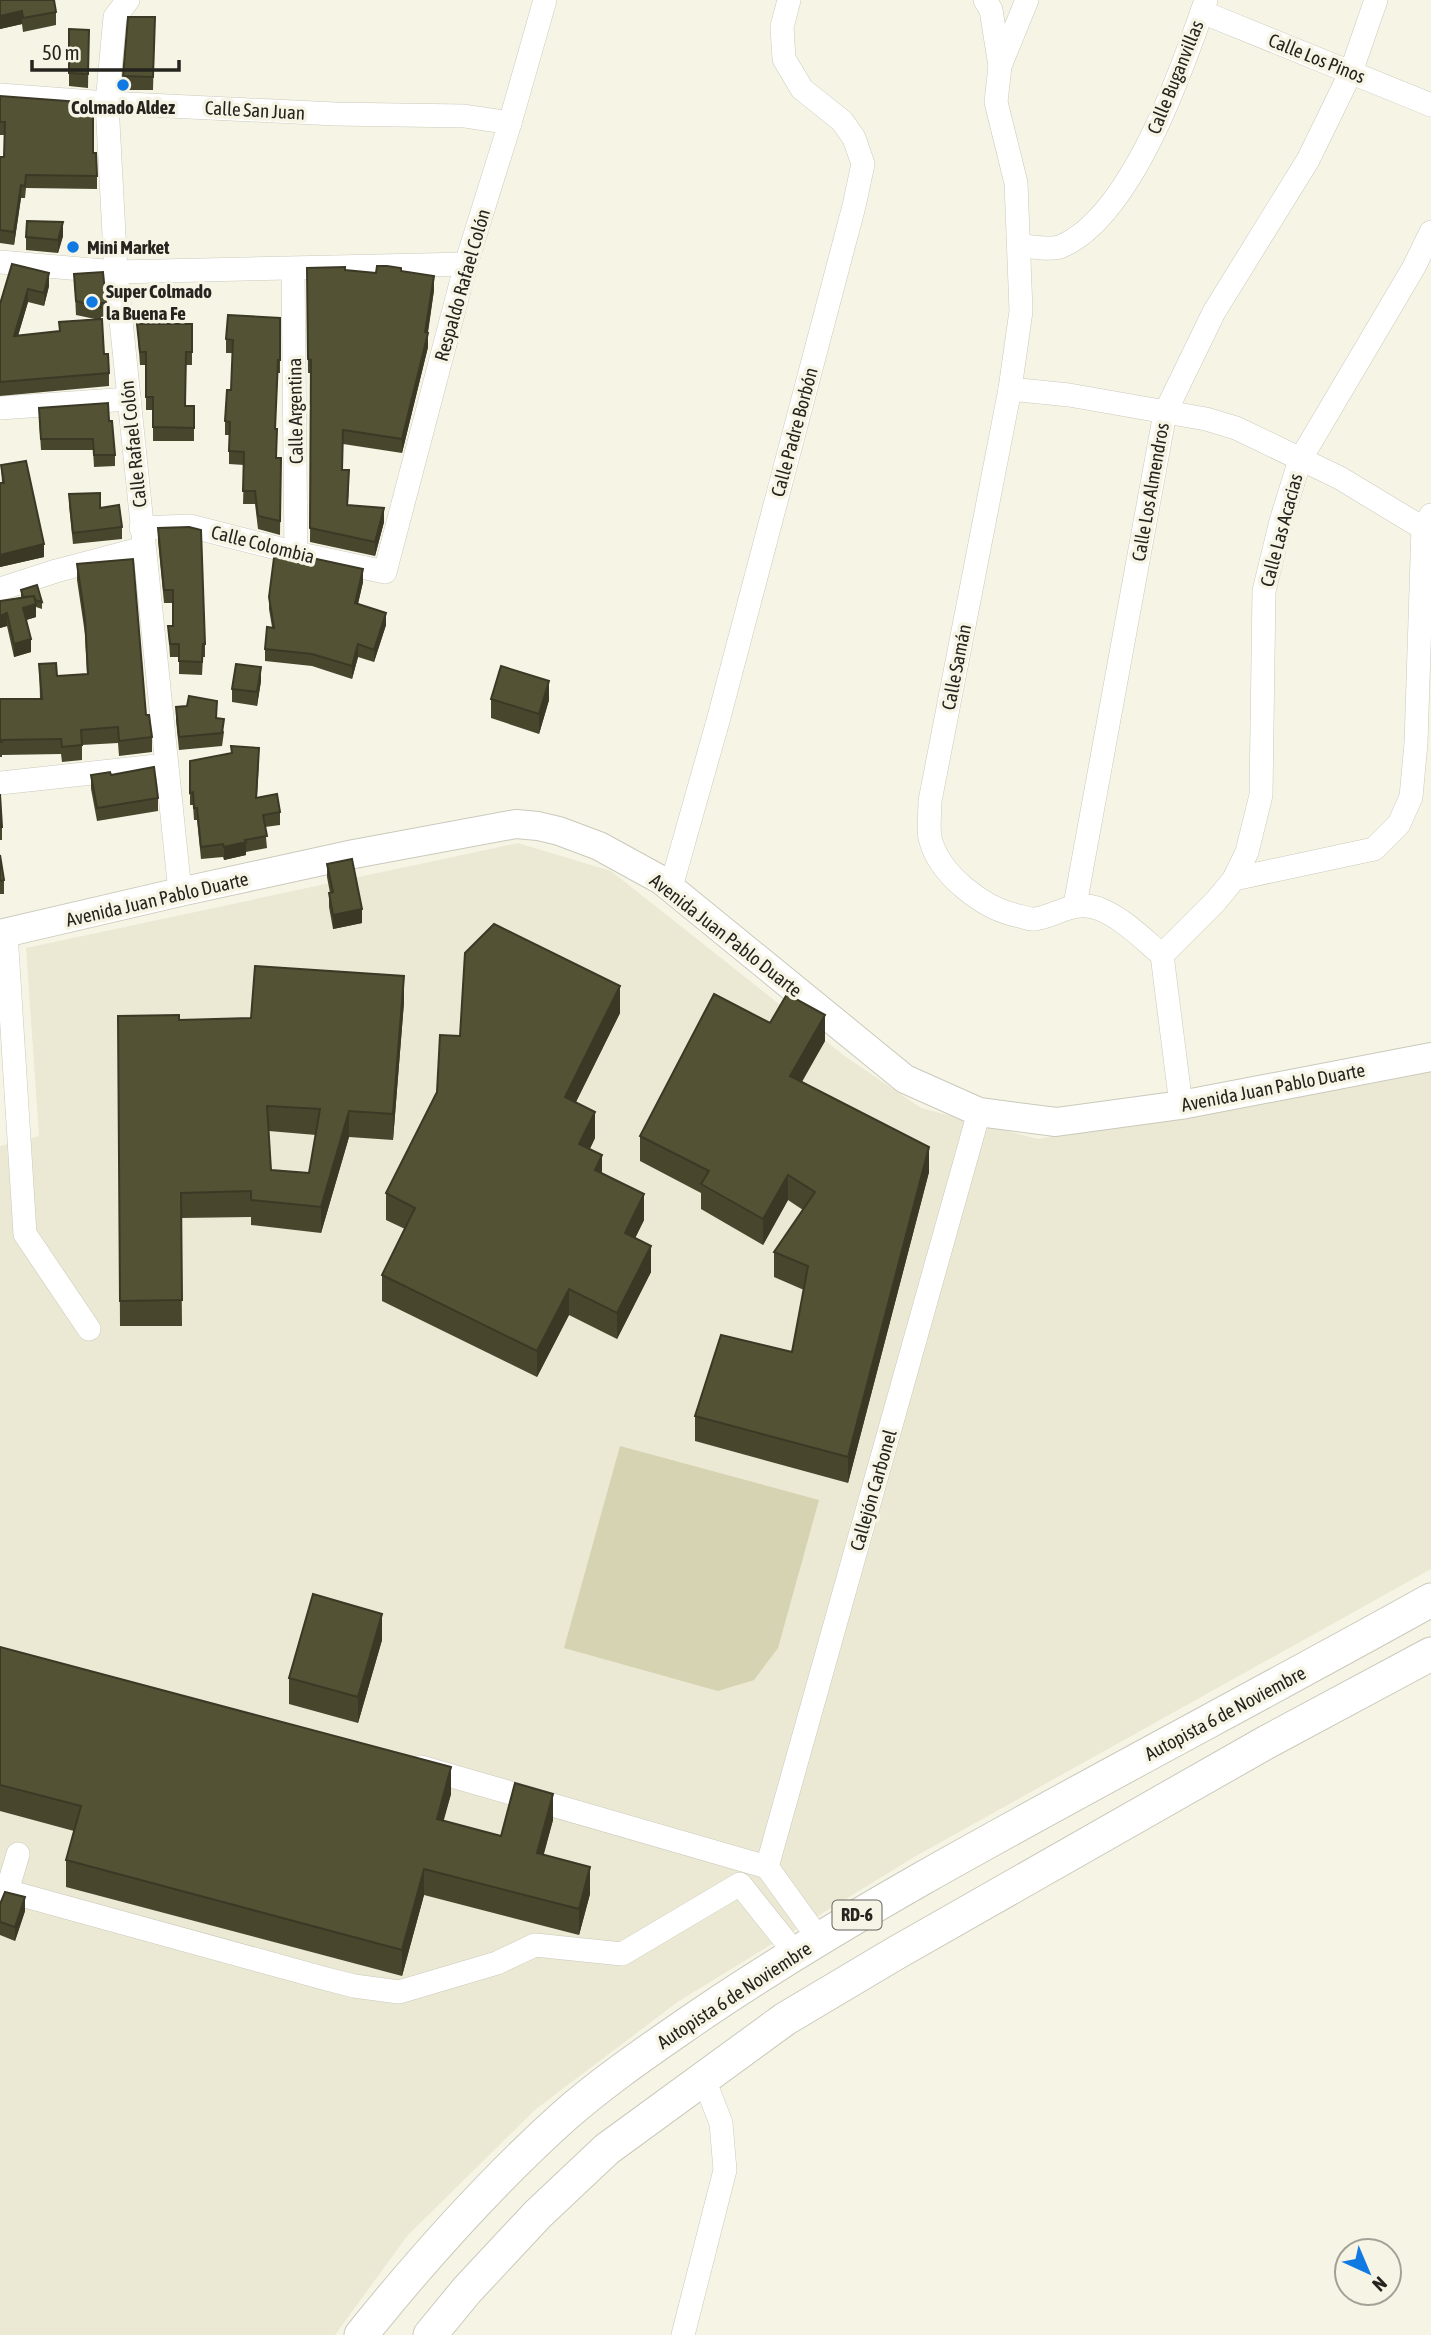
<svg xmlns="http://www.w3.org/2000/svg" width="1431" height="2335" font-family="'Asap Condensed',sans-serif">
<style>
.built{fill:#ebe9d3}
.green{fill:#d5d3b1}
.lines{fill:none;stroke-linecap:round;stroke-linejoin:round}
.minor-casing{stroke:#cac9bb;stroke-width:24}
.major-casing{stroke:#cac9bb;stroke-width:30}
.highway-casing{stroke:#cac9bb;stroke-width:35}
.minor{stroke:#fff;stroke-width:23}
.major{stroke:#fff;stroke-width:28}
.highway{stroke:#fff;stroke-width:33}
.wall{fill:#48472e;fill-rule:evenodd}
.shaded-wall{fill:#3b3925}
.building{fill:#545235;stroke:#3b3925;stroke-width:2;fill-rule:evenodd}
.poi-dot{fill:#107ae2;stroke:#f6f5e5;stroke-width:2.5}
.labels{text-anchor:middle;stroke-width:7;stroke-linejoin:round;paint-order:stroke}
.shield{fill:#f6f5e5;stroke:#64635a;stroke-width:2}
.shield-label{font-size:18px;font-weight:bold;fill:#25241f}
.street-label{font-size:19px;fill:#25241f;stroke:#f6f5e5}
.poi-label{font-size:19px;font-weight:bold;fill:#25241f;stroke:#f6f5e5;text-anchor:start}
</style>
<rect width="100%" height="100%" fill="#f6f5e5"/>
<path class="built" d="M518,843L611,871L846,1057L921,1108L1038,1139L1431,1065V1569L916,1856L679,2001L536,2109L408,2235L335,2335H0V1146L39,1136L26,948Z"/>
<path class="green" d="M620,1446L819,1500L778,1648L754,1680L718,1691L564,1648Z"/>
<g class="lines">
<defs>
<g id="minor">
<path d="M128,0L115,17L107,103L116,272L180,892"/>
<path d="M985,0L991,10L1000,66"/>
<path d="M1027,0L1000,66L996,102L1016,183L1021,311L1010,389L930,801C930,812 928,827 930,838C939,875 984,909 1019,916C1024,917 1030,920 1035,919C1057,916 1072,900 1097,908C1122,917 1142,938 1162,955L1181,1105"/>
<path d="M1202,12L1431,105"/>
<path d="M0,95L107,103L335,114L464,116L510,123"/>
<path d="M1019,246C1031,246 1051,251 1062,246C1132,215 1182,70 1206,0"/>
<path d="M0,262L116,272L466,264"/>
<path d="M293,269L296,553"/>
<path d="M1010,389L1069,395L1206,419L1236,428L1340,478L1431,533"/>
<path d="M0,408L129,399"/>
<path d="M141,528L190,526L296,553L385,572L466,264L510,123L545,0"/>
<path d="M0,589L56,571L143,548"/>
<path d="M0,783L166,765"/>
<path d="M1234,879L1374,849L1399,824L1411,797L1416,743L1423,528L1431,515"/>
<path d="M671,887L718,721L854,206L863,164L854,138L842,121L802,89L784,59L782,27L789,0"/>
<path d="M1075,905L1165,413L1214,312L1308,160L1351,72L1376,0"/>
<path d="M6,933L25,1234L89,1329"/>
<path d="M1162,955L1216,901L1234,879L1247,852L1261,795L1264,591L1281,521L1300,460L1414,267L1431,232"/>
<path d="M421,1767L767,1867L819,1939"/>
<path d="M18,1854L7,1891L323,1978L354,1986L399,1992L497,1963L535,1945L622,1954L740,1884L795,1953"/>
<path d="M767,1867L979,1112"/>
<path d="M683,2335L725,2170L721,2123L703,2077"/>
</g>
<path id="major" d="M0,934L180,892L354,854L516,824L538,826L559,831L599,846L661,880L905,1079L979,1112L1056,1122L1181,1105L1431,1057"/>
<g id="highway">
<path d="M361,2335C423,2258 489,2184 562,2118C598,2086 638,2058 677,2031C757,1975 839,1926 923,1878C1091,1783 1262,1694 1431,1600"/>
<path d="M430,2335L467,2290L538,2214L607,2149L785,2019L896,1953L1265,1743L1431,1654"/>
</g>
</defs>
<use href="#minor" class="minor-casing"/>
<use href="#major" class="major-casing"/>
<use href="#highway" class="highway-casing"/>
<use href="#minor" class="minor"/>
<use href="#major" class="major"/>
<use href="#highway" class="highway"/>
</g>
<g class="wall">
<path d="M0,0L56,12V25L23,32L22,24L0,29Z"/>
<path d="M155,17L153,90H123V76Z"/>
<path d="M89,30L88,88L69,86V73Z"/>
<path d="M0,96L93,153L97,176V189L26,188L25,198H21L14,245L0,243V157H4L5,135H0Z"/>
<path d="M63,236L58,253L26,250V237Z"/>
<path d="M12,264L49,286L44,306L28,302L18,336L59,331V322L95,319L76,315L74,274L106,303V316L101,317V319L104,354L109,373V386L0,396V304Z"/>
<path d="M307,268L376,273L401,271L434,290L428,333V347L402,453L343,444L342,470L349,484L348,506L384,522L375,556L310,542L311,373H308Z"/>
<path d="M280,318V373H278L275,429L276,458H281L280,535L258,529L255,504H243L244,465L229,464V435H225V421L231,390L233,353H226V339Z"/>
<path d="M137,324H192V365H186L185,406H194V441H153V410H146V365H140Z"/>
<path d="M39,419L109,421L115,455V466L94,467L93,450H41Z"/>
<path d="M1,465L44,557L0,567V483H2Z"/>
<path d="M69,494L100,508L122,527V539L73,544L69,505Z"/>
<path d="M158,528L205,644V657H203L202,675L179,674V657H170L168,626H173V603H164L158,541Z"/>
<path d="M77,564L146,715L152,737V752L119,756L118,743L82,745V760L62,762L61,754L2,755V757H0V699H40L39,664L57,676L87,674L85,634L77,580Z"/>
<path d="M363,582L358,604L386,625L374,662L358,657L352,679L312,666L265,661V649L272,627L269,609V597Z"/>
<path d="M21,590L42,602V609L36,607V617L26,620L31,652L14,657L7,626L0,628V601L21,597Z"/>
<path d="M261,681L257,706L232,702V689Z"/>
<path d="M491,699L549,700L539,734L491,718Z"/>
<path d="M176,707L217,718L224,732L222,746L179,750L176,720Z"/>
<path d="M231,746L259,760L257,798L280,812V825L265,827L267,848L246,852V855L224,860L223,857L201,859L197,820H194L193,805H190V761L231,753Z"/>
<path d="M91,775L158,798V811L97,821L91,789Z"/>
<path d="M0,794L2,827V840H0Z"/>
<path d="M0,855L4,880V894H0Z"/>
<path d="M327,864L362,923L333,929L329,907V893H330L327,877Z"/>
<path d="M404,1002L393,1140L349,1137L321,1233L251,1225V1217L181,1218L182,1326H120L118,1016L179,1020L251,1018ZM269,1131L316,1135L309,1173L271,1170Z"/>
<path d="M620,1013L576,1102L595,1138L590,1149L602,1174L644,1220L635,1238L651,1272L617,1339L569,1315L537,1377L382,1301V1275L405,1229L386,1220V1193L437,1092L460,1036Z"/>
<path d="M825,1041L802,1082L929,1172L848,1483L695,1441V1416L792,1352L804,1290L774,1277V1252L803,1210L788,1200L763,1245L701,1209V1193L640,1161V1136Z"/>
<path d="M382,1640L358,1723L289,1704V1678Z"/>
<path d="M0,1647L451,1794L443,1821L501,1836L553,1820L543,1855L590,1894L579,1935L424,1895L402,1976L66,1887V1860L74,1831L0,1811Z"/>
<path d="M0,1904L25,1911L15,1941L0,1935Z"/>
</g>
<g class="shaded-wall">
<path d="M22,11V24L0,29V16Z"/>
<path d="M21,185V198L14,245V232Z"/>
<path d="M63,222V236L58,253V240Z"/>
<path d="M49,273V286L44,306V293Z"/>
<path d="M434,276V290L426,343L428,333V347L402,453V439L425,332Z"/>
<path d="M28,289V302L14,349V336Z"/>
<path d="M384,508V522L375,556V542Z"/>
<path d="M44,544V557L0,567V555Z"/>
<path d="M363,569V582L355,616V603Z"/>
<path d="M36,604V617L23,621V608Z"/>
<path d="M7,613V626L0,628V616Z"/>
<path d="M386,613V625L374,662V650Z"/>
<path d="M31,639V652L14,657V644Z"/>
<path d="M358,644V657L352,679V666Z"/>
<path d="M261,667V681L257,706V692Z"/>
<path d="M549,681V700L539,734V714Z"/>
<path d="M246,842V855L224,860V847Z"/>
<path d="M362,909V923L333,929V915Z"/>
<path d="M404,976V1002L393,1140V1114Z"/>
<path d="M620,986V1013L565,1124V1097Z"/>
<path d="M825,1015V1041L790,1101V1076Z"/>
<path d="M349,1111V1137L321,1233V1207Z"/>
<path d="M595,1112V1138L579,1170V1144Z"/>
<path d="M929,1147V1172L848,1483V1457Z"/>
<path d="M602,1155V1181L595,1170Z"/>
<path d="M788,1175V1200L763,1245V1219Z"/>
<path d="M644,1194V1220L625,1259V1233Z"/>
<path d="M651,1246V1272L617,1339V1313Z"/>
<path d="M569,1289V1315L537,1377V1351Z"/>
<path d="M382,1614V1640L358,1723V1697Z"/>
<path d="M451,1767V1794L437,1845V1819Z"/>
<path d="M553,1794V1820L537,1880V1853Z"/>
<path d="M590,1867V1894L579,1935V1909Z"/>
<path d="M424,1869V1895L402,1976V1950Z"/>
<path d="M25,1897V1911L15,1941V1927Z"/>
</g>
<g class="building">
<path d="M0,0H54L56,12L23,18L22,11L0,16Z"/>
<path d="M128,17H155L153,77L123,76Z"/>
<path d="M69,29L89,30L88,74L69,73Z"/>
<path d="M0,96L93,103V153H96L97,176L26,175L25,186L21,185L14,232L0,230V157H4L5,122H0Z"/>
<path d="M27,221L63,222L58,240L26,237Z"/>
<path d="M12,264L49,273L44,293L28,289L14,336L60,331L59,322L102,319L104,354H108L109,373L0,382V304Z"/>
<path d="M377,266H387L401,268V271L434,276L425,332L428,333L402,439L343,430L342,470H349L347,505L384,508L375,542L310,528L311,360L308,359L307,268L345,267V270L376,273Z"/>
<path d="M103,272L106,303H101V308L76,301L74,274Z"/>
<path d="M228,315L280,318V360H278L275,429H277L276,458H281L280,521L258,516L255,491H243L244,452L229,451L230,422L225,421L227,390H231L233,340L226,339Z"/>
<path d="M137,324H192V352H186L185,406H194V428L153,427V397H146V352H140Z"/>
<path d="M108,403L109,421H112L115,455H94L93,439H41L39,408Z"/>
<path d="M26,461L44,544L0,555V483H4L1,465Z"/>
<path d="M100,493V508L119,505L122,527L73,533L69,494Z"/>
<path d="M189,527L201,530L205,644H203L202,662L179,661V644H170L168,626H173V590H164L158,528Z"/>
<path d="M275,550L363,569L355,603L386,613L374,650L358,644L352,666L312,654L265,649L267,627L274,628L269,597Z"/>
<path d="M133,559L146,715H149L152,737L119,741L118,727L81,730L82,745L62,747L61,739L2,740V742H0V699H42L39,664L56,663L57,676L88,674L85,619L77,564Z"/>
<path d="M37,585L42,602L35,600L34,596L23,597L21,590Z"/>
<path d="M34,596L36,604L23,608L31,639L14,644L7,613L0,616V601Z"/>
<path d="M236,664L261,667L257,692L232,689Z"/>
<path d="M501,666L549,681L539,714L491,699Z"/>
<path d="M189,696L217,701L216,718L224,719L222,733L179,737L176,707L187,706Z"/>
<path d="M231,746L259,748L256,798L277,794L280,812L263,815L267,836L245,840L246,842L224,847L223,844L201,847L197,808H194L193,792L190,793V761L232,753Z"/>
<path d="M154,767L158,798L97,808L91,775L110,772L111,775Z"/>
<path d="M0,794L2,827H0Z"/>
<path d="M0,855L4,880L0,881Z"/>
<path d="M352,859L362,909L333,915L329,893L333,892L327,864Z"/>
<path d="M494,924L620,986L565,1097L595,1112L579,1144L602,1155L595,1170L644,1194L625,1233L651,1246L617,1313L569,1289L537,1351L382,1275L415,1208L386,1193L437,1092L440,1035L460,1036L465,953Z"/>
<path d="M255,966L404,976L393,1114L349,1111L321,1207L251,1200V1191L181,1193L182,1300L120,1301L118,1016L179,1015V1020L251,1018ZM267,1106L320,1109L309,1173L271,1170Z"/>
<path d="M714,994L770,1023L787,994L825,1015L790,1076L929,1147L848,1457L695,1416L721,1335L792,1352L808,1266L774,1252L815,1192L788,1175L763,1219L701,1184L709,1171L640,1136Z"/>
<path d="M313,1594L382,1614L358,1697L289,1678Z"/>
<path d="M0,1647L451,1767L437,1819L501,1836L515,1783L553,1794L537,1853L590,1867L579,1909L424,1869L402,1950L66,1860L81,1806L0,1785Z"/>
<path d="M5,1892L25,1897L15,1927L0,1922V1904Z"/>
</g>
<g class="poi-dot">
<circle cx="123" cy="85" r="7"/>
<circle cx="73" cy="247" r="7"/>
<circle cx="92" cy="302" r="7"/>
</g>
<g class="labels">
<rect class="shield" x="832.5" y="1900.5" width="49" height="29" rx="5"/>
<g class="shield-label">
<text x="857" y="1921">RD-6</text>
</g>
<g class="street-label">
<text transform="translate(1317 58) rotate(22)" y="7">Calle Los Pinos</text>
<text transform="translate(1175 77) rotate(-68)" y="7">Calle Buganvillas</text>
<text transform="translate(255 110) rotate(3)" y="7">Calle San Juan</text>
<text transform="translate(462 285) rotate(-74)" y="7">Respaldo Rafael Colón</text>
<text transform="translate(295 411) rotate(-91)" y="7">Calle Argentina</text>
<text transform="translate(794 432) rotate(-75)" y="7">Calle Padre Borbón</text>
<text transform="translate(133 444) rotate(-96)" y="7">Calle Rafael Colón</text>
<text transform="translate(1150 492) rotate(-80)" y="7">Calle Los Almendros</text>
<text transform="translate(1281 530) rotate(-75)" y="7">Calle Las Acacias</text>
<text transform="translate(263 544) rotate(14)" y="7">Calle Colombia</text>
<text transform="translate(956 667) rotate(-79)" y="7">Calle Samán</text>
<text transform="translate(157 899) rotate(-13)" y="7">Avenida Juan Pablo Duarte</text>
<text transform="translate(726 935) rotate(38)" y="7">Avenida Juan Pablo Duarte</text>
<text transform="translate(1273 1087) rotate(-11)" y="7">Avenida Juan Pablo Duarte</text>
<text transform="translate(873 1490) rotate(-74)" y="7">Callejón Carbonel</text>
<text transform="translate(1225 1713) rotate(-28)" y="7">Autopista 6 de Noviembre</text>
<text transform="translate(734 1995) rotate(-33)" y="7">Autopista 6 de Noviembre</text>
</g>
<g class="poi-label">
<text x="123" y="114" text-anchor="middle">Colmado Aldez</text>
<text x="87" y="254">Mini Market</text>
<text x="106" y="298">Super Colmado<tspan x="106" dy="22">la Buena Fe</tspan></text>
</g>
</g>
<g transform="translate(1368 2272) rotate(136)"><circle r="33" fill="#f6f5e5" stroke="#a2a196" stroke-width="2"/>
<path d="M0-5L12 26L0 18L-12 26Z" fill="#107ae2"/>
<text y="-10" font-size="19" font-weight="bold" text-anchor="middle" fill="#25241f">N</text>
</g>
<path d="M32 60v10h147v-10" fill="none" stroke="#25241f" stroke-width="3.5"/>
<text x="42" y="60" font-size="21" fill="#25241f" stroke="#f6f5e5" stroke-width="5" paint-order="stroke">50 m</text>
</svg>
